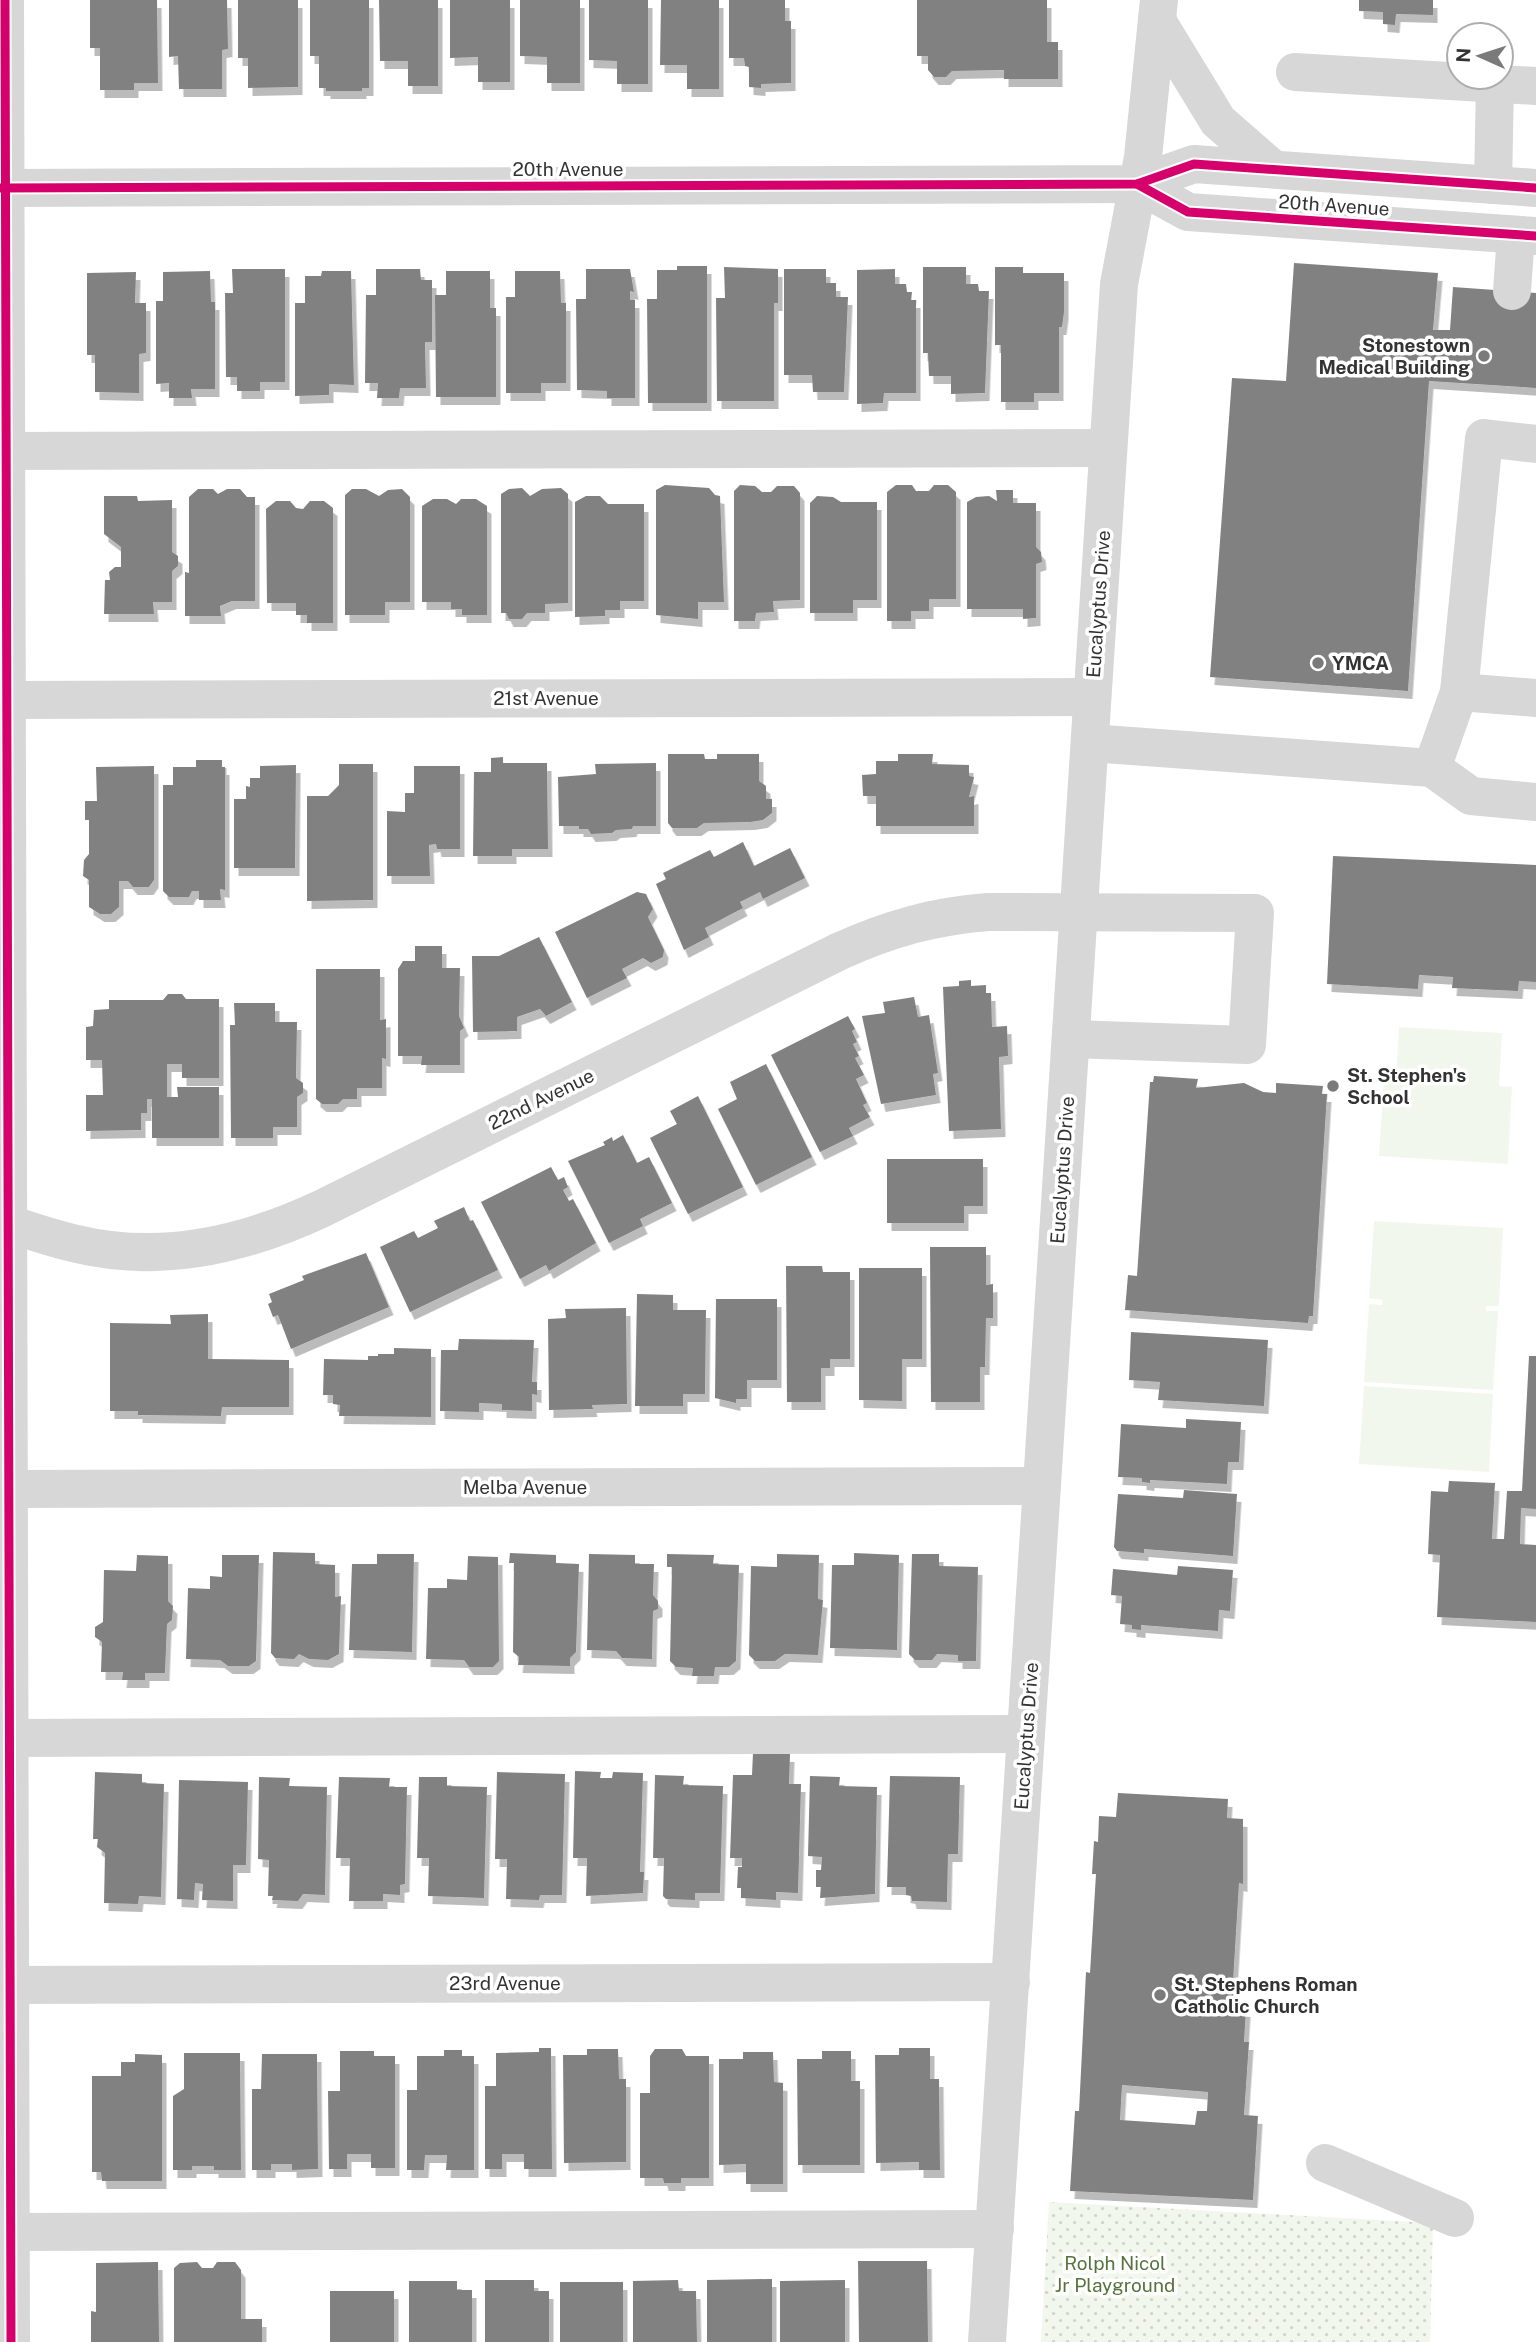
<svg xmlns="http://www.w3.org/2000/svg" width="1536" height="2342" font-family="'Public Sans',sans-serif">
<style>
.park{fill:url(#park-dots)}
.pitch{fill:#f2f7ee}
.building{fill:#818181;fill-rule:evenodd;filter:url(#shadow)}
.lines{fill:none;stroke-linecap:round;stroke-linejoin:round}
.minor{stroke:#d7d7d7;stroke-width:38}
.cycleway-casing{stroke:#fff;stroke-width:13}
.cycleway{stroke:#d6006c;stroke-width:9}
.poi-dot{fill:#7a7a7a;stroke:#fff;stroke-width:2.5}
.labels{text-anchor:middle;stroke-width:7;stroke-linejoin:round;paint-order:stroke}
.street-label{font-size:19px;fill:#333;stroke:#fff}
.poi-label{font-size:19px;font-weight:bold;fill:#333;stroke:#fff;text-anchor:start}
.park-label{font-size:19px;fill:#55733b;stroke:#fff}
</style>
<defs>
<pattern id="park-dots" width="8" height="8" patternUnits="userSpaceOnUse" patternTransform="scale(1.75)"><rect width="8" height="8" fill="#f2f7ee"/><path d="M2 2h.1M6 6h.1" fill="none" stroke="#d0d4cd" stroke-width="1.8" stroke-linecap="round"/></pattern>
<filter id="shadow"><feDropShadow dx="4.5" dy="8" stdDeviation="0" flood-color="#0004"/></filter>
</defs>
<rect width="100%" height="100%" fill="#fff"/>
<path class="park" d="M1049,2202L1433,2223L1430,2342H1041Z"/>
<g class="pitch">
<path d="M1399,1027L1502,1033L1499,1086L1512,1087L1508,1164L1379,1156L1384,1079H1396Z"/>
<path d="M1374,1221L1503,1228L1499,1306H1486V1311H1498L1493,1390L1364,1382L1369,1304L1382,1305V1300L1369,1298Z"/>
<path d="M1364,1386L1493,1394L1489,1472L1359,1464Z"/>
</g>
<g class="building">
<path d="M90,0H157L158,83H134V90H100V48H90Z"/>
<path d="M169,0H227L228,49L222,50V89H179L178,56L169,57Z"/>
<path d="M238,0H298V87L248,88V58H238Z"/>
<path d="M310,0H369V88H362V91H326V88H319V56H310Z"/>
<path d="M379,0H438V86H408V61H380Z"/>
<path d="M450,0H510V82H478V57L450,58Z"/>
<path d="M520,0H580V83H547V57L520,56Z"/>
<path d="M589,0H648V84H617V61L589,60Z"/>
<path d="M661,0H719V89H687V65H660Z"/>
<path d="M729,0H785V21H791V83L761,84V88L749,87V67L745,66L744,58H729Z"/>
<path d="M917,0H1047V42H1058V79H1004V70L952,71L946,77H934L928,70V56H917Z"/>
<path d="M1359,0H1433V15L1396,14L1395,25L1383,24V12L1359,11Z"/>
<path d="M1294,263L1438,273L1433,330H1450L1453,287L1536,293V388L1429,381L1408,691L1210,677L1232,378L1286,381Z"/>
<path d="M677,266H707V403H648L647,299H657V270H677Z"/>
<path d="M724,267L778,269V303H774V401H717L716,298H725Z"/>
<path d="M923,267H966V284H978L979,291H989L985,393L951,394V376H929L928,353H923Z"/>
<path d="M995,267H1023V273H1064V312L1062,327H1059V393H1034V402H1001V345H995Z"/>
<path d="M232,269H285V382H260V391H237V377H226L225,293H233Z"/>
<path d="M376,269H420L421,280H432V342H425L426,388H400L399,398H377L378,383H365L366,295H376Z"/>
<path d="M586,269H630L634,292L630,291V300H635V398H607V391L577,390L576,299H586Z"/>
<path d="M784,269H826V283H836V297H848L844,392H813L812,375H784Z"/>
<path d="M895,269V284H906L907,292H912L911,300H916V393H884L883,403L857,404V270Z"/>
<path d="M210,271L211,302H215V389H191L192,398H169V383L156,384V301H163V272Z"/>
<path d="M322,271H351L354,385L329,384V395L295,396V303H305V276H321Z"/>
<path d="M446,271H490V308H496V397H436L435,295H446Z"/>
<path d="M515,271H560L561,303H566V383H541V393H506V297H515Z"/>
<path d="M136,272L135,303H146V353L139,354V393L95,392V355H87V273Z"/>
<path d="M665,485L709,488L715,495L720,496L724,602H698V619L656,615V490Z"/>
<path d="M740,485L755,486L762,492H771L777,486H794L800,493V600L773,601L774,612L756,613L755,621H734V491Z"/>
<path d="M896,485H912L916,491H929L934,485H948L956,492V599H929V611H911V621H887V492Z"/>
<path d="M522,488L530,496L542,489L561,488L568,494V603L545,604V613H527L522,619H509L506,613H501V494L509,489Z"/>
<path d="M198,489H213L218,494L227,489H240L247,497H255V601H232L220,606L221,616H185V572L189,573V497Z"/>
<path d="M352,489H366L379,496L388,490L402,489L410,497V602H385V615H345V495Z"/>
<path d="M996,490H1013V503H1036V547L1041,552L1042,562L1036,564V618L1023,619V609H967V502L976,497L989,496L997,501Z"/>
<path d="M104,496H137L138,501L172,500V552L178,556V566L172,571V602H153L154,614H104L105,580H110L109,572L115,567H121V547L104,534Z"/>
<path d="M586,496H600L608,504H644V601H620V610H605V616L575,617V502Z"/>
<path d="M817,496L833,497L841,502H877V600H853V613H810V503Z"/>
<path d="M433,499H447L456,504L461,499H476L487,506V615H462V609H451V602H422V506Z"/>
<path d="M276,501H290L296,508L303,509L310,501H324L333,508V623H307V615H296V603H267L266,509Z"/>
<path d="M668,754H704L705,759H717V754H759V781L766,786V799H772V813L763,820L750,822L704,823L697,828H672L668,823Z"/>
<path d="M898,754H933L932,764L969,765V776L974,777L969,797L974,796V826H876V796H863L862,775L876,774V761H898Z"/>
<path d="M503,757V763H547L548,849H512V856H473L474,772H491V758Z"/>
<path d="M196,760H222V767H225V890L220,889L221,900H199V891H192L189,897H169L163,891V785H173V767H196Z"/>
<path d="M656,763V826H633L632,829L616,830L612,833L591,834L588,829H579V826H559L558,777L596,774L595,764Z"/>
<path d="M339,764H373V900L307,901V796H328L339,785Z"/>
<path d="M296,765L295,868H234V799H246V786L250,787V778H260V766Z"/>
<path d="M154,766V880L149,887H133L128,881H119V907L111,914H100L89,907V880L83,876L84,860L89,854V820H85V801H97L96,767Z"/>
<path d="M414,766H460V849H437L436,844L429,845L430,876H387V811L405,812V793H414Z"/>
<path d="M743,842L754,866L790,848L805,878L763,899L760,892L740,902L743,908L705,928L709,937L684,950L656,884L666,879L663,873L710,850L714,857Z"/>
<path d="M1333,856L1536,865V982L1519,981L1518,991L1452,988L1453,977L1419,975L1418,989L1327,984Z"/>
<path d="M637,892L646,894L653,909L648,917L664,950L663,957L651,963L643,958L622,969L627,978L587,998L555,932Z"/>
<path d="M539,937L572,1002L546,1016L540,1009L517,1017V1031L473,1032L472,956H499Z"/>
<path d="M415,946H442V968H460L459,1016L464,1028L460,1031V1065H421L422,1056H398V969L403,961H415Z"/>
<path d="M316,969H380V1020L386,1019V1059L382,1058V1088H357V1099H343L338,1104H322L316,1099Z"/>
<path d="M971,980V986L986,985V993H991L992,1027L1007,1026L1008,1056L999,1057L1001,1129L949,1131L943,987L959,986V981Z"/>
<path d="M168,994H182L186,999H219V1078H182V1064H167V1097H178L177,1087H219V1138H152V1099H147V1113H141V1130L86,1131V1095H103L102,1060H86V1027L93,1026L94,1010L109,1009V1000H163Z"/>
<path d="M914,997L918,1017L929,1015L938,1073L933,1074L936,1095L881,1104L862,1016L885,1013L883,1002Z"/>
<path d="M234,1003H275V1022H297L296,1078L303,1083V1093L297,1097V1127H273V1138H231L230,1025H235Z"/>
<path d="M848,1016L855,1029L852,1031L857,1042L853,1044L859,1056L855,1058L864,1075L856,1079L867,1103L863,1105L870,1117L849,1128L853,1136L820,1152L771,1055Z"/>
<path d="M766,1064L812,1157L756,1185L718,1109L737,1099L730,1082Z"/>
<path d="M1154,1076L1198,1079L1196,1088L1244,1083L1263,1092L1276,1093V1083L1323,1086L1322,1094H1327L1313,1316H1309L1308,1323L1125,1310L1128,1275L1137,1276L1150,1082H1153Z"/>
<path d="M698,1096L743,1187L688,1214L650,1138L677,1124L670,1111Z"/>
<path d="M623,1135L637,1163L649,1157L672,1203L640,1219L643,1226L609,1243L568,1161L605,1145L603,1142L612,1137L613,1141Z"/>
<path d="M887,1159H983V1206H964V1223H887Z"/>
<path d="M551,1167L558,1180L564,1177L568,1187L563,1190L569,1201L573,1199L596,1243L549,1271L546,1265L520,1279L481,1202Z"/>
<path d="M464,1207L470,1221L473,1220L498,1270L410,1312L380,1247L414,1231L418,1238L438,1228L434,1221Z"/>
<path d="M930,1247H986V1285L993,1284V1318H986L985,1367H980V1402H931Z"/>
<path d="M366,1253L389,1307L291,1349L278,1315L273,1317L268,1304L272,1302L269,1294L304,1280L302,1276Z"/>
<path d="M786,1266H822L823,1272H850V1359H830V1368H821V1402H787Z"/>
<path d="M859,1268H922V1359H902V1401L859,1400Z"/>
<path d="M637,1294L673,1295V1310H706L705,1394H683V1406H635Z"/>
<path d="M716,1299H777V1380H747V1399H736V1403L715,1398Z"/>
<path d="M626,1308L627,1404L592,1405L593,1409L549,1410L548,1319L566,1318L565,1309Z"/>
<path d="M208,1314V1359L289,1360V1407H222L221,1416L138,1415V1411H110V1323L171,1324L170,1315Z"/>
<path d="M1131,1332L1268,1340L1264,1406L1158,1400L1160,1382L1129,1380Z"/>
<path d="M459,1339L534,1340L532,1382H537V1395L532,1394V1411L502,1410V1404L479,1403V1412L440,1411L441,1350H458Z"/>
<path d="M394,1348L431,1349V1417L339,1416L340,1405L333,1404V1395H323L324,1359L368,1360V1356H378V1354H394Z"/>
<path d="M1529,1356H1536V1509L1521,1508L1520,1544L1536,1545V1622L1437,1617L1440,1555L1428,1554L1431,1491L1448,1492L1449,1481L1495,1483L1492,1539H1504L1507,1491H1522Z"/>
<path d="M1186,1419L1241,1422L1239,1462H1228L1227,1484L1150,1480V1483L1142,1482V1478L1118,1477L1121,1424L1186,1428Z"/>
<path d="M1184,1490L1237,1494L1233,1556L1144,1549V1553L1117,1551L1114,1547L1118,1494L1183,1498Z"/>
<path d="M273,1552L315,1553V1564L335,1565V1597L341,1596L339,1654L328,1660L309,1659L299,1654L294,1659L275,1658L271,1653Z"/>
<path d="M510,1553L556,1555V1563L579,1564L576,1652L570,1658V1666L518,1665L519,1657L513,1652L514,1563H509Z"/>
<path d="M854,1553L899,1555L897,1650L830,1648L832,1565H854Z"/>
<path d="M377,1554H414L412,1652L349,1650L352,1564H377Z"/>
<path d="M589,1554L635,1555V1564H654L653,1595L658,1601V1609L653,1611L652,1659L622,1658L616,1651L587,1650Z"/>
<path d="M667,1554L714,1555L713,1564L739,1565L736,1661L729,1667H715L714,1676H692L693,1668L676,1667L670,1661L672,1567H667Z"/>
<path d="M777,1554L819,1555L818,1599L823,1600L818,1655L785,1654L775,1661H755L749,1655L751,1566L777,1567Z"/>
<path d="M912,1554H939V1566L978,1567L976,1661H958V1655L937,1654L932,1660H915L909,1654Z"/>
<path d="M137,1555L168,1556V1601L173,1606L172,1620L167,1624L165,1673H145V1680H122L123,1672H101L102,1642L95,1637V1627L103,1622L104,1570L136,1571Z"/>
<path d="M222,1555H259L256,1661L249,1666H228L220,1660L186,1659L188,1588L210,1589V1576L222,1577Z"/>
<path d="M468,1556L498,1557L499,1661L493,1667H469L464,1660L426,1659L428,1588H447V1579L467,1580Z"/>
<path d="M1178,1566L1233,1570L1230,1611L1219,1610L1218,1631L1141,1625V1630L1132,1629V1625L1120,1624L1122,1596L1111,1595L1113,1569L1177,1575Z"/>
<path d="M753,1753L790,1754L789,1784H801L798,1893L776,1892V1900L741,1898V1888H737L738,1867H742V1858H730L733,1775H752Z"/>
<path d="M575,1771L601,1772L600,1778H612L613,1772L643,1773L640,1872H644L643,1893L586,1896L587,1858H573Z"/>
<path d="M95,1772L142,1774V1783L164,1784L161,1897L139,1896L138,1904L104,1903L105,1853L97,1847L98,1839H93Z"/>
<path d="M497,1772L565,1774L562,1895H540L539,1900L506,1899L507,1859H495Z"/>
<path d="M655,1775L684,1776L683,1785L723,1786L720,1893H695V1900L666,1899L663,1896L664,1858H653Z"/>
<path d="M810,1776L840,1777L839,1786L877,1787L875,1894L820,1898L821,1887H816V1870H821L822,1857L808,1856Z"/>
<path d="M890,1776L960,1777L958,1854H948L947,1902L912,1901L911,1896L906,1895V1887H887Z"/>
<path d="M259,1777L290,1778L289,1786L327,1787L325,1895L303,1894L298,1901L272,1900L273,1896H268L269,1860L258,1859Z"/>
<path d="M339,1777L390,1778L389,1787H407L405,1884L400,1885V1895L383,1894V1901H349L350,1858H336Z"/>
<path d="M419,1777H447V1786L487,1787L484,1898L428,1896L429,1858H417Z"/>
<path d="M179,1780L248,1782L246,1865H233V1901L202,1900L203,1884L195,1883L194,1900L177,1899Z"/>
<path d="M1118,1793L1228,1799L1227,1818L1243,1819V1884L1239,1883L1233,1982L1236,1983L1235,2008L1246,2009L1244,2042H1249L1244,2115L1258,2116L1253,2200L1070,2191L1075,2111H1079L1086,1972L1090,1973L1096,1874H1092L1094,1841L1098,1842L1099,1816L1116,1817ZM1122,2085L1208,2092L1207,2111H1197L1195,2125L1120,2120Z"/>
<path d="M539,2048H551L552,2169H524V2154H502V2169H485V2086H496V2053L539,2052Z"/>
<path d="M899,2048H930V2079H939L940,2170H919V2162L876,2163L875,2055H899Z"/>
<path d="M587,2049H618L619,2079H626V2162L564,2163L563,2055H587Z"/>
<path d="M655,2049H682L686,2056H709V2178H681V2183H664L663,2178H640V2093H650V2056Z"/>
<path d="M444,2050H462V2056H474V2170H446L447,2155H425L424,2170H407V2090H417V2056H444Z"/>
<path d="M340,2051H374V2056H395V2168H371V2154H347V2169H329L328,2091H340Z"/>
<path d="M822,2051H851V2081H860V2165H798L797,2059H822Z"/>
<path d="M743,2052H773L774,2082L783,2083V2184H746V2164L719,2165V2059H743Z"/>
<path d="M184,2053H240L241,2170H214V2166H192V2170H173V2096L184,2089Z"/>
<path d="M135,2054L162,2055V2181H102L101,2172H92V2076H121V2062H135Z"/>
<path d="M262,2054H317L318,2169L292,2170V2164H271V2170H252V2089H261Z"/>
<path d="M858,2261H927L928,2342H859Z"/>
<path d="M158,2262L159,2342H91V2311L96,2312V2263Z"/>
<path d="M197,2262L202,2268H213L217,2262H235L241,2270V2319H262V2342H174V2268L180,2263Z"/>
<path d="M772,2279V2342H707V2280Z"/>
<path d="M485,2280H534V2291H549V2342H485Z"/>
<path d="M678,2280L679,2291H696L697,2342H633V2281Z"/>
<path d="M845,2280V2342H780V2281Z"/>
<path d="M409,2281H457V2290H472V2342H409Z"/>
<rect x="560" y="2282" width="63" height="60"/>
<rect x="330" y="2291" width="64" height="51"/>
</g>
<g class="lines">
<g class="minor">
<path d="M5,0L11,2342"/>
<path d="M1157,21L1218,121L1273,169"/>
<path d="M1295,72L1536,86"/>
<path d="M1137,184L1188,212L1536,236"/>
<path d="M1493,185L1495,84"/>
<path d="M0,188L1137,184L1194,164L1536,188"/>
<path d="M1512,291L1516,235"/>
<path d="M0,451L1108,448"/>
<path d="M1459,692L1484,438L1536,444"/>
<path d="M0,700L1092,697"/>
<path d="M1090,743L1432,768L1471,796L1536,802"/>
<path d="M1432,768L1459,692L1536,698"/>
<path d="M0,1221C26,1229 50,1238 77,1244C160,1264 244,1245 321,1209L840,951C889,929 934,916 988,912L1255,913L1247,1045L1071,1039"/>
<path d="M9,1489L1042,1486"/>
<path d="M10,1738L1026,1734"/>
<path d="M0,1985L1011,1982"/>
<path d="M1325,2163L1455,2218"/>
<path d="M0,2232L995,2229"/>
<path d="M987,2342L1119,284L1143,157L1159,0"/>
</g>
<defs>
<g id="cycleway">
<path d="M5,0L11,2342"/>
<path d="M1137,184L1188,212L1536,236"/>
<path d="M0,188L1137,184L1194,164L1536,188"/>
</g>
</defs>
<use href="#cycleway" class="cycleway-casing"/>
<use href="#cycleway" class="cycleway"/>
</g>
<g class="poi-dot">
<circle cx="1484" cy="356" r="7"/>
<circle cx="1318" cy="663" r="7"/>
<circle cx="1333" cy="1086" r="7"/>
<circle cx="1160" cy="1995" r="7"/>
</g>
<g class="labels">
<g class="street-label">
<text x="568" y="176">20th Avenue</text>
<text transform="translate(1334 205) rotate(4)" y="7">20th Avenue</text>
<text transform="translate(1098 604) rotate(-86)" y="7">Eucalyptus Drive</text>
<text x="546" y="705">21st Avenue</text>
<text transform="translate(541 1099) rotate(-26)" y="7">22nd Avenue</text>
<text transform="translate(1062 1170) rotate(-86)" y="7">Eucalyptus Drive</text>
<text x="525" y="1494">Melba Avenue</text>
<text transform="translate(1026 1736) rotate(-86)" y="7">Eucalyptus Drive</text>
<text x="505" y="1990">23rd Avenue</text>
</g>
<g class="poi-label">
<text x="1470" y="352" text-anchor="end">Stonestown<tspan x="1470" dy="22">Medical Building</tspan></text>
<text x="1332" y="670">YMCA</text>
<text x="1347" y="1082">St. Stephen's<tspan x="1347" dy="22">School</tspan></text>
<text x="1174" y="1991">St. Stephens Roman<tspan x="1174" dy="22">Catholic Church</tspan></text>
</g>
<g class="park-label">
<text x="1115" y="2270">Rolph Nicol<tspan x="1115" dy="22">Jr Playground</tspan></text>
</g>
</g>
<g transform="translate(1480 56) rotate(273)"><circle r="33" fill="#ffffff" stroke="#adadad" stroke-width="2"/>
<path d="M0-5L12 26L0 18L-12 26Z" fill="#7a7a7a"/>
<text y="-10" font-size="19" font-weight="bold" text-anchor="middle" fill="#333333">N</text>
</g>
</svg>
